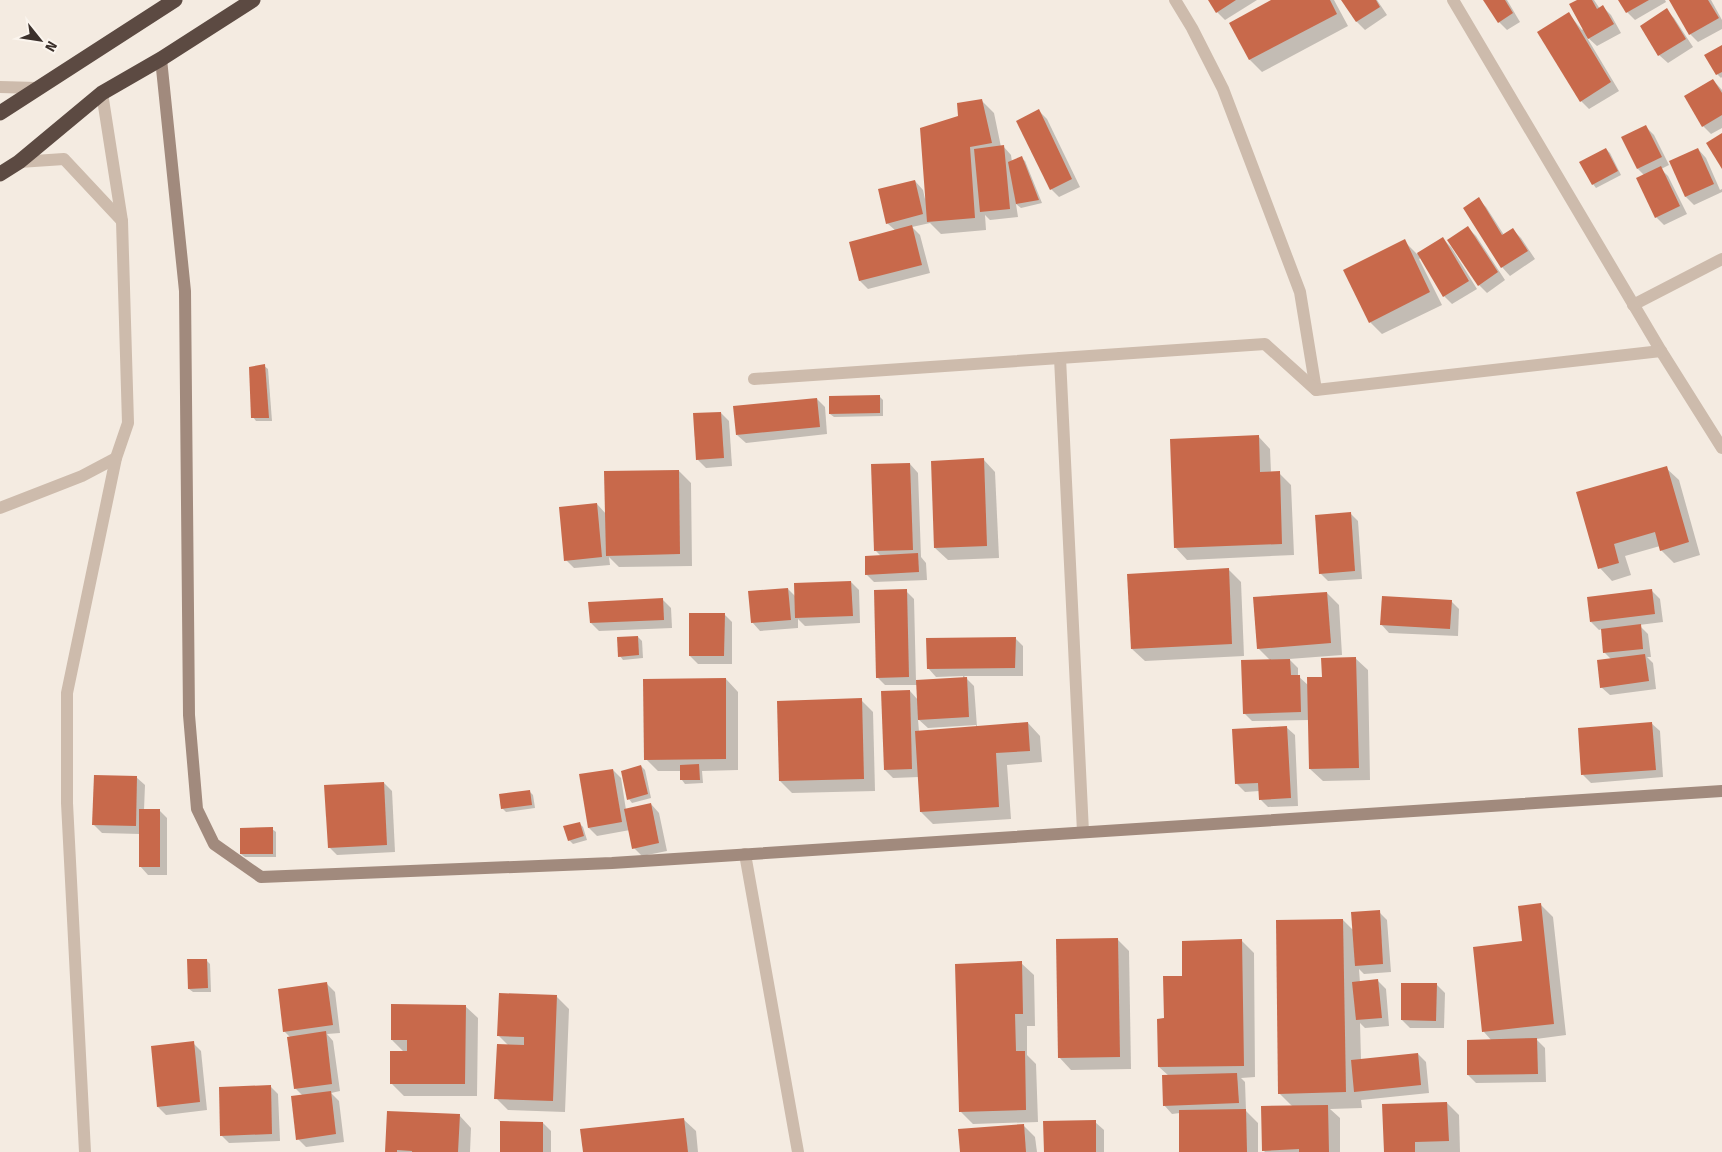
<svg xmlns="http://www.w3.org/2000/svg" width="1722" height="1152" font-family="'Fira Sans',sans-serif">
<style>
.shadow{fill:#0003;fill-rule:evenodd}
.building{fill:#c8694b}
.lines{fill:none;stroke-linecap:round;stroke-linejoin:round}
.street{stroke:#cdbbac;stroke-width:12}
.secondary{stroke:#a18a7d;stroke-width:12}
.highway{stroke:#5c4a42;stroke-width:15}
</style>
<rect width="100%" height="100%" fill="#f4ebe1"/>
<g class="shadow">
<path d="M1209,0H1257L1225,20L1217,12Z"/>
<path d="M1274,0H1334L1348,26L1262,72L1250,60L1231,23Z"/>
<path d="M1343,0H1377L1387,15L1365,30L1357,22Z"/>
<path d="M1485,0H1507L1520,22L1507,30L1499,22Z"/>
<path d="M1579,0H1594L1600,9L1603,7L1611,15L1621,33L1597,46L1586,36L1619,91L1589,109L1581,101L1569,14L1582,30L1584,28Z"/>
<path d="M1620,0H1665L1666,2L1635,20L1627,12Z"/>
<path d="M1670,0H1711L1722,20V29L1698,42L1690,34Z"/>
<path d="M1666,10L1674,18L1693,47L1668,63L1659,55L1641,26Z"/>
<path d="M1722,46V77L1721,78L1717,74Z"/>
<path d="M1713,80L1722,90V128L1711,134L1703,126L1686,97Z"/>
<path d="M982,101L994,113L1001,147L1003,146L1011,155L1012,162L1021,158L1025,161L1042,203L1021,208L1016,204L1018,217L990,220L985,215L986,230L941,234L930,223L912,227L920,235L930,273L868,289L860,281L850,243L896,231L887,223L915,181L923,190L925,199L960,117Z"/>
<path d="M1039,111L1047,119L1080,187L1059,197L1051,189Z"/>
<path d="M1646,127L1654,135L1669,165L1661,169L1668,176L1687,214L1664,225L1656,217L1638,179L1645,176L1638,169Z"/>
<path d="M1606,149L1610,153L1621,175L1596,188L1593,184Z"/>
<path d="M1698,149L1706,158L1720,190L1722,189V192L1694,205L1686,197L1671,162Z"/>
<path d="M1478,199L1486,207L1504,235L1513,230L1521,238L1535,259L1510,276L1502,267Z"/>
<path d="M1468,228L1476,236L1505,280L1487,293L1479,285Z"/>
<path d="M1443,239L1451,247L1477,289L1452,304L1444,296L1421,258L1419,259L1442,305L1382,334L1370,322L1404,241L1417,254Z"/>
<path d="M264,366L268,369L272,421H256L253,417Z"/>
<path d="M879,396L883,400V416L834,417L830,414Z"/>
<path d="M817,399L825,407L827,434L746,443L737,435Z"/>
<path d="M721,413L729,421L732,466L706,468L697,459Z"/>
<path d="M1258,436L1270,449L1271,473H1279L1291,485L1294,555L1187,560L1175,547Z"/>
<path d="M983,459L995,472L999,558L948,560L935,548Z"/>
<path d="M910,464L918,473L921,557L926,563L927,580L874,582L866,574L881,556L875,550Z"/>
<path d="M1666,468L1679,480L1700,555L1674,563L1661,550L1660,546L1625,556L1631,575L1612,581L1600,568L1578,493Z"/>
<path d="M679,471L691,483L692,566L619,567L609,557L610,565L574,568L566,560L597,504L606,514Z"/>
<path d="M1350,513L1358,521L1362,579L1328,581L1320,573Z"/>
<path d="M1228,569L1241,582L1244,656L1145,661L1132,649Z"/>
<path d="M851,582L859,590L860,623L805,626L798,619V628L760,631L752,622L788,589L796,597Z"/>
<path d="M906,591L914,599L916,682L963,679V676L936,677L928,668L1015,638L1023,646V676H964L974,686L977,727L1028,723L1040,736L1042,762L1007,765L1011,819L933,824L921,812L919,777L893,778L885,770L910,691L918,700L917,685H885L877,677ZM918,719L928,728L976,725V727L919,732Z"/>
<path d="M1652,591L1660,599L1663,622L1639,625L1648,634L1651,657H1647L1653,663L1656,689L1610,695L1601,687L1611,659L1604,652L1602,629L1599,630L1591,622Z"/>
<path d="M1327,593L1339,605L1342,655L1289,659L1298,668V676L1308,685L1355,658L1368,670L1370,780L1323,781L1310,769L1309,720L1252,721L1244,713L1270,660L1258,648Z"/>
<path d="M663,600L671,608L672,628L599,631L591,623Z"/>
<path d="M1451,601L1459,609L1458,636L1389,633L1381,624Z"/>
<path d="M724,614L732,622V664H698L690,656Z"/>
<path d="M638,637L642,641L643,658L623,660L620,656Z"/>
<path d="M726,679L738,692V770L702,771L703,783L685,784L682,780L681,771H658L646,759Z"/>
<path d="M861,700L873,712L875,791L792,793L780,781Z"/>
<path d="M1651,723L1660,731L1663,777L1591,783L1583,775Z"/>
<path d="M1286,727L1295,735L1298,806L1268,807L1260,799L1259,791L1245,792L1237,784Z"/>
<path d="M641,766L645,770L651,798L632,803L629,799Z"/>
<path d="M613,770L621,778L626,810L651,804L659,813L667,851L642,856L634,848L630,830L597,836L589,828Z"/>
<path d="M136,777L145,785L144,810H159L167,818V875H148L140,866V834L102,833L94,825Z"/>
<path d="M384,783L392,791L395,852L337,855L329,847Z"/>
<path d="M529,791L533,795L535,808L506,812L502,808Z"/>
<path d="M579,823L583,827L587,840L573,844L569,840Z"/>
<path d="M272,829L276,832V857H245L241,854Z"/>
<path d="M1540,904L1553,917L1566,1035L1536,1039L1545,1048L1546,1082L1476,1083L1468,1075L1492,1041L1484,1032Z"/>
<path d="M1379,912L1387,920L1391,972L1364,974L1359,969L1360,983L1378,981L1386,989L1389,1026L1365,1028L1360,1023L1361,1060L1418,1054L1426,1062L1429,1093L1361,1100L1362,1108L1330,1109L1340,1118V1152H1265L1263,1150L1293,1107L1279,1093L1343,920L1354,931Z"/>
<path d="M1117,939L1129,951L1131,1069L1071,1070L1059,1057Z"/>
<path d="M1241,940L1254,953L1255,1077L1241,1078L1245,1082L1246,1111L1258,1123V1152H1180V1113L1172,1114L1164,1105L1169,1076L1159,1067L1165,1019L1183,977Z"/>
<path d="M206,960L210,964L211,992H193L189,989Z"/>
<path d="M1021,963L1034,975L1035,1026H1027V1055L1036,1064L1038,1122L973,1124L961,1112Z"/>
<path d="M327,984L335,992L340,1033L327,1034L333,1041L340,1091L331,1093L339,1101L344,1142L306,1147L298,1139L303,1096L295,1088L290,1037L284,1031Z"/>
<path d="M1436,984L1445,993L1444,1028H1410L1402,1020Z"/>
<path d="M557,997L569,1009L565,1112L508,1110L496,1098L508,1045L498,1035Z"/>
<path d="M465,1006L478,1018L477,1096H404L392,1084L405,1053L392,1040Z"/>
<path d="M193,1043L201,1051L207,1110L166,1115L158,1107Z"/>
<path d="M270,1086L278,1094L280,1141L229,1143L221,1135Z"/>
<path d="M1447,1103L1459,1115L1460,1152H1385Z"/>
<path d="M459,1115L471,1128L470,1152H386Z"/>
<path d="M683,1119L696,1131L698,1152H584Z"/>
<path d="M1095,1122L1104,1130V1152H1045Z"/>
<path d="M543,1123L551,1131V1152H501Z"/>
<path d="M1023,1125L1035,1137L1037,1152H961Z"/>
</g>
<g class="building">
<path d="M1208,0H1236L1216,13Z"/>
<path d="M1271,0H1330L1337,14L1249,60L1229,23Z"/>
<path d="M1341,0H1376L1380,7L1356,22Z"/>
<path d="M1483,0H1505L1513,13L1498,23Z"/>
<path d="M1577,0H1592L1597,9L1603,5L1614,24L1588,39L1569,4Z"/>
<path d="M1618,0H1649L1626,13Z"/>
<path d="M1669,0H1708L1719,18L1689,35Z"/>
<path d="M1667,8L1686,39L1658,56L1640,26Z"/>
<path d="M1569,12L1611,82L1580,102L1537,32Z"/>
<path d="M1722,45V72L1716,75L1704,55Z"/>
<path d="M1713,79L1722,93V115L1702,127L1684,96Z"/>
<path d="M982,99L992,143L970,147L975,218L927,222L920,128L958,116L957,103Z"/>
<path d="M1039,109L1072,179L1050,190L1016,121Z"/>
<path d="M1646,125L1662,157L1637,169L1621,137Z"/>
<path d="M1722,133V169L1706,143Z"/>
<path d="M1004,145L1010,209L980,212L974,149Z"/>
<path d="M1606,148L1618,171L1592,185L1579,162Z"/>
<path d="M1698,148L1714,184L1685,197L1669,161Z"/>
<path d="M1022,156L1039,200L1016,204L1008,162Z"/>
<path d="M1661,166L1680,206L1655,218L1636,178Z"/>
<path d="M915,180L923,214L886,224L878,189Z"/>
<path d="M1479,197L1502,235L1513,228L1528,251L1501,268L1463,208Z"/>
<path d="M912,225L922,265L859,281L849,242Z"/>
<path d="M1468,226L1498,272L1478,286L1447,240Z"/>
<path d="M1443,237L1469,281L1443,297L1417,253Z"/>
<path d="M1405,239L1430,292L1369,323L1343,270Z"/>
<path d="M265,364L269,418H251L249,367Z"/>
<path d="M880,395V413L829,414V396Z"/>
<path d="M817,398L820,427L736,435L733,406Z"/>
<path d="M721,412L724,458L696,460L693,413Z"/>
<path d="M1259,435L1260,472L1280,471L1282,544L1174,548L1170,439Z"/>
<path d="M984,458L987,546L934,548L931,461Z"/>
<path d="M910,463L913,550L874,551L871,464Z"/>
<path d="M1667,466L1689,542L1660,551L1655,532L1614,544L1619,563L1598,569L1576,492Z"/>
<path d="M679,470L680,554L606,556L604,471Z"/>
<path d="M597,503L602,557L564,561L559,507Z"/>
<path d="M1351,512L1355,571L1319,574L1315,515Z"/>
<path d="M918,553L919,572L865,575V556Z"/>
<path d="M1229,568L1232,644L1131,649L1127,574Z"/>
<path d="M851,581L853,616L795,618L794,583Z"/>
<path d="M788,588L791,620L751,623L748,591Z"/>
<path d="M907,589L909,677L876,678L874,590Z"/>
<path d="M1652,589L1655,614L1590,622L1587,597Z"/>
<path d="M1327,592L1331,643L1257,649L1253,597Z"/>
<path d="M1382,596L1452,600L1450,629L1380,625Z"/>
<path d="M663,598L664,620L590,623L588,602Z"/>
<path d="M689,613H725L724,656H689Z"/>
<path d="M1641,624L1643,649L1603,653L1601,629Z"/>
<path d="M638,636L639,655L618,657L617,637Z"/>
<path d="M1016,637L1015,668L927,669L926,638Z"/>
<path d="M1645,654L1649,681L1600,688L1597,660Z"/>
<path d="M1356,657L1359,768L1309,769L1307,677H1322L1321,658Z"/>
<path d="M1290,659L1291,675H1300L1301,712L1243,714L1241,660Z"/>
<path d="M967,677L969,717L918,720L916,680Z"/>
<path d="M726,678V759L644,760L643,679Z"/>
<path d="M910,690L912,769L884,770L881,691Z"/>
<path d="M862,698L864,779L779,781L777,701Z"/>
<path d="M1028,722L1030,751L996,753L999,807L920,812L915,731Z"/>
<path d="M1652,722L1656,770L1581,775L1578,728Z"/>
<path d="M1287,726L1291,798L1259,800L1258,783L1235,784L1232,729Z"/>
<path d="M699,764L700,780H680V765Z"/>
<path d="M641,765L648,794L627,800L621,771Z"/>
<path d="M613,769L622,822L588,828L579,774Z"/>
<path d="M94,775L137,776L136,826L92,825Z"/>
<path d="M384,782L387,845L328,848L324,785Z"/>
<path d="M530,790L532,805L501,809L499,794Z"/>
<path d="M651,803L659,843L632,849L624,809Z"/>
<rect x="139" y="809" width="21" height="58"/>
<path d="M580,822L584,836L568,841L563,826Z"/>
<path d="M273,827V854H240V828Z"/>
<path d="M1541,903L1554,1024L1482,1032L1473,947L1522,941L1518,906Z"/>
<path d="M1380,910L1383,964L1355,966L1351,912Z"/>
<path d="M1343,919L1346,1092L1278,1094L1276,920Z"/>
<path d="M1118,938L1120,1057L1058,1058L1056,939Z"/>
<path d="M1242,939L1244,1066L1158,1067L1157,1019L1164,1018L1163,976H1182V941Z"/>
<path d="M187,959H207L208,988L188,989Z"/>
<path d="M1022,961L1023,1014H1015L1016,1051H1025L1026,1110L959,1112L955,964Z"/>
<path d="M1378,979L1382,1018L1356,1020L1352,982Z"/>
<path d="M327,982L333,1025L283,1032L278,989Z"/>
<path d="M1401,983H1437L1436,1021L1401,1020Z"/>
<path d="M499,993L557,995L553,1101L494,1099L497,1044L524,1045V1037L497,1036Z"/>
<path d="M391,1004L466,1005L465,1084H390V1051H407V1040H391Z"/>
<path d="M326,1031L332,1084L294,1089L287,1037Z"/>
<path d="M1537,1038L1538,1074L1467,1075V1040Z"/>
<path d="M194,1041L200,1102L157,1107L151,1046Z"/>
<path d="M1418,1053L1421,1085L1354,1092L1351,1060Z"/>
<path d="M1237,1073L1239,1103L1163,1106L1162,1075Z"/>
<path d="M271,1085L272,1134L220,1136L219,1087Z"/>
<path d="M331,1091L336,1134L296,1140L291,1096Z"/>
<path d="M1447,1102L1449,1141L1415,1142V1152H1384L1382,1104Z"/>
<path d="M1328,1105L1329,1152H1299V1149L1262,1151L1261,1106Z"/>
<path d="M1246,1109L1247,1152H1179V1110Z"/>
<path d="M387,1111L460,1114L458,1152H412V1151L397,1150V1152H385Z"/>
<path d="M684,1118L688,1152H583L580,1129Z"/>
<path d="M1096,1120V1152H1044L1043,1121Z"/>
<path d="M500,1121L543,1122V1152H500Z"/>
<path d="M1024,1124L1026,1152H960L958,1129Z"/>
</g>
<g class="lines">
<g class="street">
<path d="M1175,0L1192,28L1223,89L1300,292L1316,390"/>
<path d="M1453,0L1661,351L1722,448"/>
<path d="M0,87L37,88"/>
<path d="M19,162L64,159L122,221"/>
<path d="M1633,305L1722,259"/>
<path d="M1060,358L1083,832"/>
<path d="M754,379L1265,344L1316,390L1661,351"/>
<path d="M0,508L82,476L116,458"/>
<path d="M745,854L798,1152"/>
<path d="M85,1152L67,803V693L116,458L128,423L122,221L102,93"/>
</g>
<path class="secondary" d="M161,59L185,291L189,715L197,809L214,844L261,877L612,863L1722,791"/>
<g class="highway">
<path d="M0,113L175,0"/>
<path d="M0,174L19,162L102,93L161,59L253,0"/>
</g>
</g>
<g transform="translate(40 40) rotate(120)" stroke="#fbf5ee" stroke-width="4" paint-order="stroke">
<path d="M0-4L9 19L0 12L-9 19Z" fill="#3b302b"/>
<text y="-8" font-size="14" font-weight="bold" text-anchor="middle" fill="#3b302b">N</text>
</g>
</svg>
